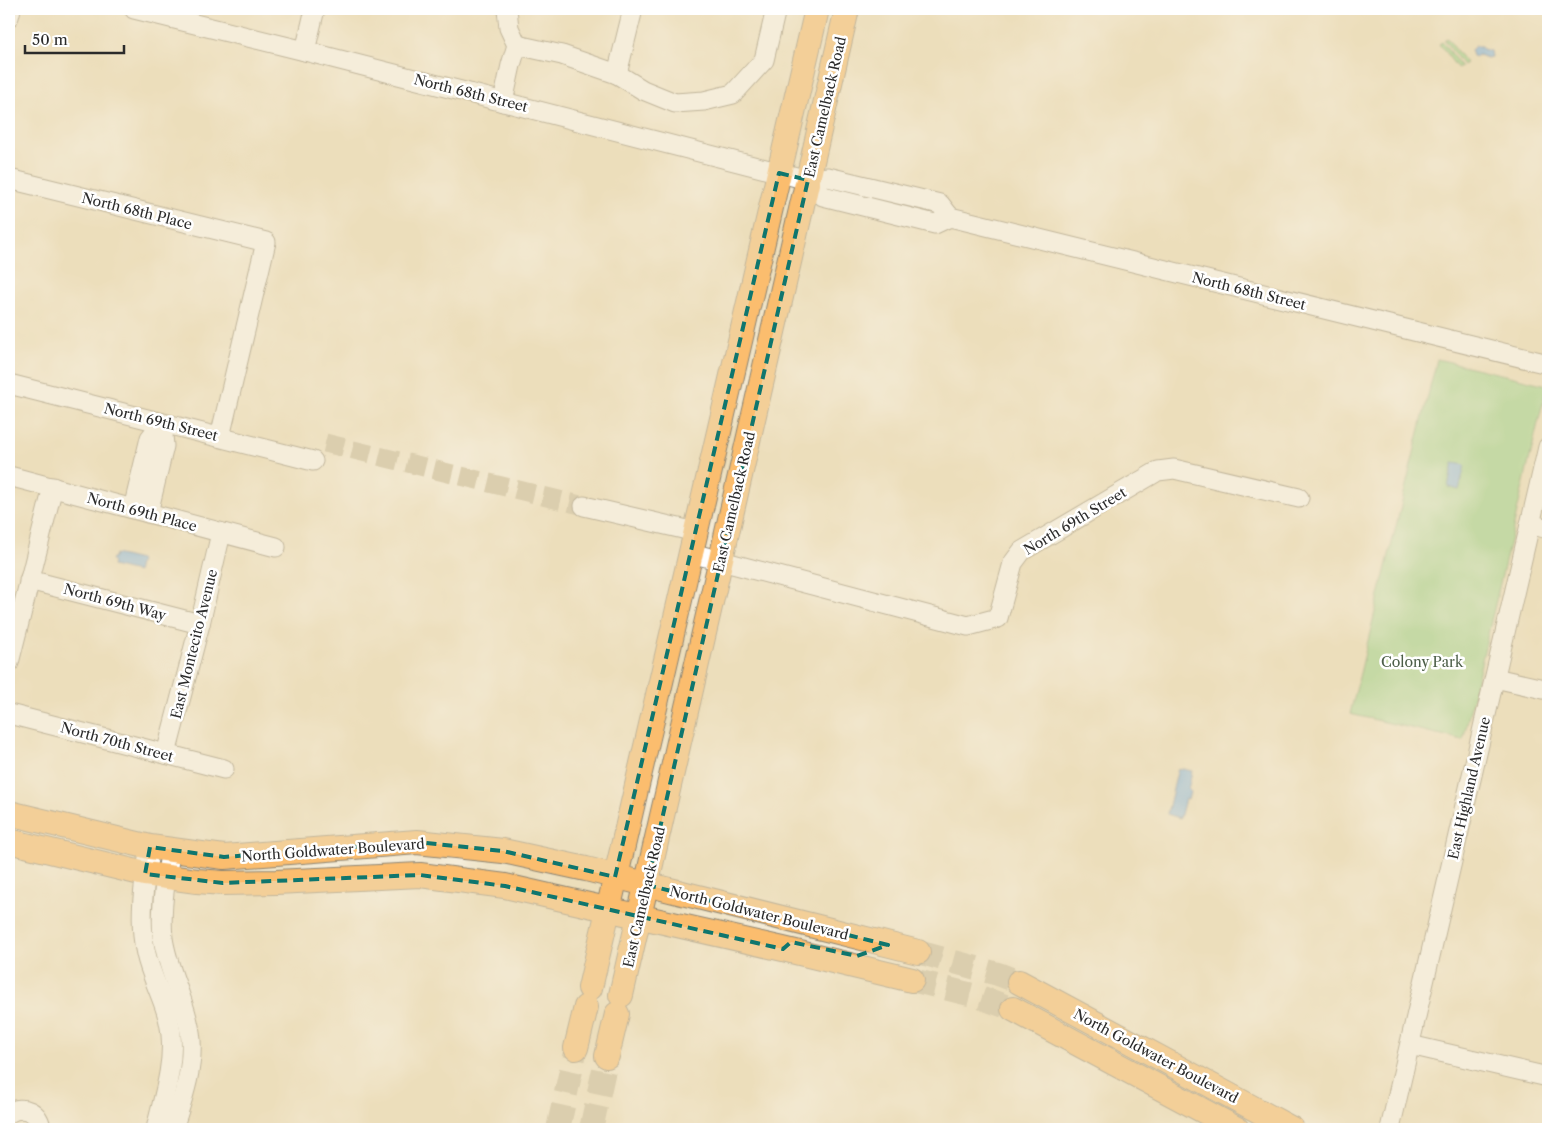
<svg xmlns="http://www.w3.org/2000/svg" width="1557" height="1138" font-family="'Libre Caslon Text',serif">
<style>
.green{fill:#96d389;stroke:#607f5a}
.water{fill:#75afe5;stroke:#506d88}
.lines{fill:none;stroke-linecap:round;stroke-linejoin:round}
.minor-tunnel{stroke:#c5ba9e;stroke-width:19;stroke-dasharray:19 9;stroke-linecap:butt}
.major-tunnel{stroke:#c5ba9e;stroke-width:24;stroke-dasharray:24 12;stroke-linecap:butt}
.minor-casing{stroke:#8c8473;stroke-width:21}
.major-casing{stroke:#8c8473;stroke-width:26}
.minor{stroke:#fff;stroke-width:19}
.major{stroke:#fbbd6e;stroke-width:24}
.marked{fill:none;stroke:#0f766e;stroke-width:4;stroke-dasharray:10 6;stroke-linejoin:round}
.labels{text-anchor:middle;stroke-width:5;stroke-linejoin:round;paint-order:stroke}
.street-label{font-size:14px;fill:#2b2b2b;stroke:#fff}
.park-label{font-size:14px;fill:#4b5d47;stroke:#fff}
</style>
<rect width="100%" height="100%" fill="#fff"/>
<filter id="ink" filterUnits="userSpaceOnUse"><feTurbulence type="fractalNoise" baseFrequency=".02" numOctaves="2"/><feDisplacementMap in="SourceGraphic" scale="10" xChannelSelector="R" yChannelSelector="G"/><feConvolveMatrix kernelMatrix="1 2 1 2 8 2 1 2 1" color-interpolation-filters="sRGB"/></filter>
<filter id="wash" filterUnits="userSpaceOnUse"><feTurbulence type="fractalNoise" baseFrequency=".0096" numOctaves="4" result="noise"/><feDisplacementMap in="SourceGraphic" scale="20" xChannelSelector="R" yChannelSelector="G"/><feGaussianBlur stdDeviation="1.12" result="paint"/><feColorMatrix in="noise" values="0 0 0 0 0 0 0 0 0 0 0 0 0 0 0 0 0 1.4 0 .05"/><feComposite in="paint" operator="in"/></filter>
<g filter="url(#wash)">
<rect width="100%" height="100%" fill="#ecdebb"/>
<g class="green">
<path d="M1447,38L1466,63L1463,65L1444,40Z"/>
<path d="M1442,42L1461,67L1458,69L1439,44Z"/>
<path d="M1437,359L1547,385L1463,740L1350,714Z"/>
</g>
<g class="water">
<path d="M1475,46H1481L1483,49L1490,51L1491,57L1487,58L1478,55L1476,57L1473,56L1471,50Z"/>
<path d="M1453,463L1465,465L1459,490L1448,487Z"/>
<path d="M115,554L140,560L137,572L112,566L113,562L111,559L114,557Z"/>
<path d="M1178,768L1192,771L1188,790L1190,792L1188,800L1185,799L1180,818L1167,814Z"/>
</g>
</g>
<g filter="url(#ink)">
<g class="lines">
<path class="minor-tunnel" d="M325,443L584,506"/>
<g class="major-tunnel">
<path d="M918,952L998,974L1019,982"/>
<path d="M912,980L977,996L1013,1009"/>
<path d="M558,1129L576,1048"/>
<path d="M591,1129L607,1056"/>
</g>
<defs>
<g id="minor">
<path d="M134,9L305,51L808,180L828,177L940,204L950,217"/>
<path d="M507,9L509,28L517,45L562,55L617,74L643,90L675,103L704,101L733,94L764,60L776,9"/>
<path d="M9,17L11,9"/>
<path d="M305,51L315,9"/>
<path d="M617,74L633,9"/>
<path d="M503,102L511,65L517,45"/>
<path d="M9,179L266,242L220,437"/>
<path d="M808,180L823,196L935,224L950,217L1548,364"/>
<path d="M9,384L313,461"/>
<path d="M9,476L276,547"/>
<path d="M584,506L696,532"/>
<path d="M133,509L150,438L162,423"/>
<path d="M148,513L164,446L162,423"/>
<path d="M1530,524L1548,529"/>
<path d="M691,553L968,626L998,618L1013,563L1022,551L1158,471L1174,469L1299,498"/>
<path d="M29,580L200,624"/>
<path d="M9,663L53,487"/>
<path d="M1495,678L1548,690"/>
<path d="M9,714L224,769"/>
<path d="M166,754L200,624L221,533"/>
<path d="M150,847C144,882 138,920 146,954C152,981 169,1007 171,1035C174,1067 163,1098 156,1129"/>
<path d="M171,851C165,879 160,909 163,938C168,973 188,1005 191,1040C193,1072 182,1100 173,1129"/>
<path d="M1410,1045L1548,1077"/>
<path d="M9,1113C23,1104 40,1112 41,1129"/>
<path d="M1390,1129L1548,447"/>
</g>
<g id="major">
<path d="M9,813L150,847L224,857L417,842L503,851L586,869L918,952"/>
<path d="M9,841L145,874L197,881L223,883L276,882L420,875L505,886L783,949L912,980"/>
<path d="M1019,982L1292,1129"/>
<path d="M590,988L817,9"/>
<path d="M621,995L847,9"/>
<path d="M1013,1009L1237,1129"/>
<path d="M576,1048L586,1007"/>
<path d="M607,1056L617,1014"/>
</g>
</defs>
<use href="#minor" class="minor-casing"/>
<use href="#major" class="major-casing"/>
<use href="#minor" class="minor"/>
<use href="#major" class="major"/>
</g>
</g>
<path d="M0 0H1557V1138H0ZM779,173L808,180L647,885L888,945L857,956L791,942L783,949L505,886L420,875L223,883L145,874L150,847L224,857L417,842L503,851L615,877Z" fill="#ecdebb" fill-opacity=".55" fill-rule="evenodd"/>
<path class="marked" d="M779,173L808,180L647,885L888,945L857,956L791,942L783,949L505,886L420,875L223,883L145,874L150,847L224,857L417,842L503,851L615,877Z"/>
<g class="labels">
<g class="street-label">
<text transform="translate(471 93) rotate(14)" y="5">North 68th Street</text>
<text transform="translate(825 107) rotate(-77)" y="5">East Camelback Road</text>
<text transform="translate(137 211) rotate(14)" y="5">North 68th Place</text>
<text transform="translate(1249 291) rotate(14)" y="5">North 68th Street</text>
<text transform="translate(161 422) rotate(14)" y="5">North 69th Street</text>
<text transform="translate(734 502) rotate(-77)" y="5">East Camelback Road</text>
<text transform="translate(142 512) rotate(15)" y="5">North 69th Place</text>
<text transform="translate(1075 521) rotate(-31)" y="5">North 69th Street</text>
<text transform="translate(115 602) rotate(15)" y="5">North 69th Way</text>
<text transform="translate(194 644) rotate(-76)" y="5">East Montecito Avenue</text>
<text transform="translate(117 742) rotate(15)" y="5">North 70th Street</text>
<text transform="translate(1469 788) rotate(-77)" y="5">East Highland Avenue</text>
<text transform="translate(333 850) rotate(-4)" y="5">North Goldwater Boulevard</text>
<text transform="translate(644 897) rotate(-77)" y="5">East Camelback Road</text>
<text transform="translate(759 913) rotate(14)" y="5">North Goldwater Boulevard</text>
<text transform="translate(1156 1056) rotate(28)" y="5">North Goldwater Boulevard</text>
</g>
<g class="park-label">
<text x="1422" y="667">Colony Park</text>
</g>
</g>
<rect width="1557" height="1138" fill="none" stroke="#fff" stroke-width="30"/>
<path d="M25 45v8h99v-8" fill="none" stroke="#2b2b2b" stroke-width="2.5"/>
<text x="32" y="45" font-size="15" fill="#2b2b2b" stroke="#ffffff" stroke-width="4" paint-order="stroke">50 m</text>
</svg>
